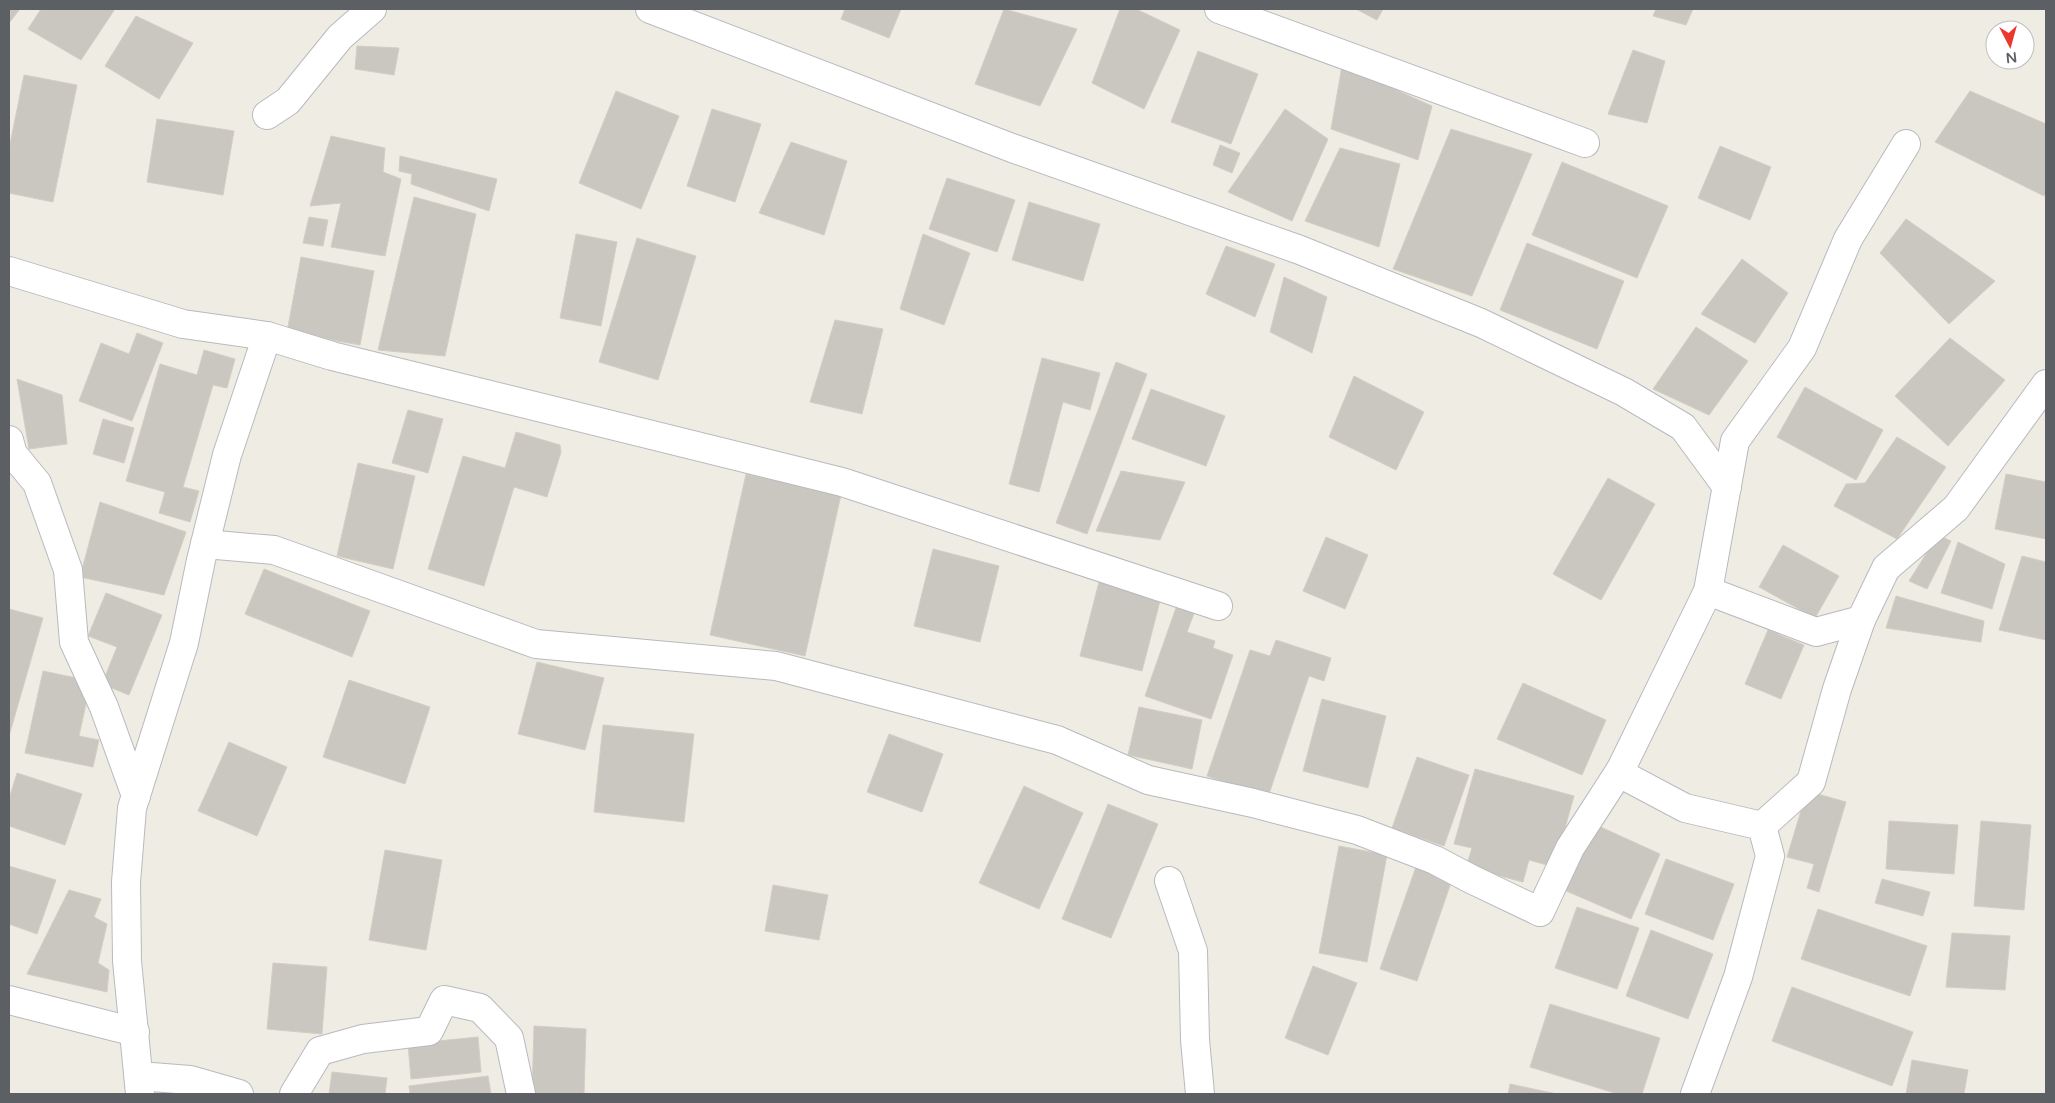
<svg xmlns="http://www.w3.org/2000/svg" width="2055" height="1103" font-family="'Varela Round',sans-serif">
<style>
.building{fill:#cac7c1;stroke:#d4cec2}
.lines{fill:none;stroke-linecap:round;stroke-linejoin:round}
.street-casing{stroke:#b7babe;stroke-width:30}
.street{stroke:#fff;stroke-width:28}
</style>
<rect width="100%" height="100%" fill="#efece4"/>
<g class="building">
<path d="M9,9H20L9,23Z"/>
<path d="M41,9H115L81,60L28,29Z"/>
<path d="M845,9H901L889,38L841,19Z"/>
<path d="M1004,9L1077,29L1040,106L975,84Z"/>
<path d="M1120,9H1136L1180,30L1144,109L1092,83Z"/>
<path d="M1356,9H1383L1377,20Z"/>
<path d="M1656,9H1693L1686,25L1653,16Z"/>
<path d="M136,16L193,43L159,99L105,66Z"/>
<path d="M357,46L399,48L394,75L355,69Z"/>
<path d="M1633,50L1665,61L1647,123L1608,114Z"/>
<path d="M1198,51L1258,74L1231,144L1171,122Z"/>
<path d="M1342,66L1432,106L1418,160L1331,129Z"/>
<path d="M24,75L77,85L53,202L9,193V149Z"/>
<path d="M616,91L679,116L641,209L579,183Z"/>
<path d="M1970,91L2046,124V193L2044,196L1935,142Z"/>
<path d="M712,109L761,124L735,202L687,186Z"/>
<path d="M1285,109L1328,139L1292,221L1228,192Z"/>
<path d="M157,119L234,131L223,195L147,182Z"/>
<path d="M1451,129L1532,154L1472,296L1393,269Z"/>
<path d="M331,136L385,148L383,172L401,179L385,256L331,247L341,203L310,206Z"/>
<path d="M791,142L847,161L824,235L759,213Z"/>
<path d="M1220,145L1240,153L1232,173L1213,165Z"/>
<path d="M1720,146L1771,167L1750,220L1698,198Z"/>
<path d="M1340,148L1400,164L1379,247L1305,221Z"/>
<path d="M400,156L497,179L489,211L411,184L412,174L399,171Z"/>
<path d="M1562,162L1668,206L1637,278L1532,235Z"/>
<path d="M947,178L1015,200L997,252L929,229Z"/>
<path d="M414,197L476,214L445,356L378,350Z"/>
<path d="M1029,202L1100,224L1083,281L1012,260Z"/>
<path d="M309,217L328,220L323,246L303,243Z"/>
<path d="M1906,219L1995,281L1949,324L1880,253Z"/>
<path d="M576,234L617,242L601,326L560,318Z"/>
<path d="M923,234L970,253L944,325L900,309Z"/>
<path d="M637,238L696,256L658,380L599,362Z"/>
<path d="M1527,243L1624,281L1597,349L1500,310Z"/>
<path d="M1226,246L1275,264L1255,317L1206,294Z"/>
<path d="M301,257L374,271L360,345L287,332Z"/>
<path d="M1742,259L1788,293L1755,343L1701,314Z"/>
<path d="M1284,277L1327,297L1312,353L1270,332Z"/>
<path d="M835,320L883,329L862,414L810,402Z"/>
<path d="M1696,327L1748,361L1709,415L1653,389Z"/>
<path d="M137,333L163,343L132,421L79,401L101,343L129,354Z"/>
<path d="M1950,338L2005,380L1948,446L1895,396Z"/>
<path d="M204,350L235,359L227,388L213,385L183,487L199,491L190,522L159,513L165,492L126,481L160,364L197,375Z"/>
<path d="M1042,358L1100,373L1090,410L1063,402L1039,492L1009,484Z"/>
<path d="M1116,362L1147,374L1087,534L1056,523Z"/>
<path d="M1354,376L1424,412L1396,470L1329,437Z"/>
<path d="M17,379L62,395L67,444L29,449Z"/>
<path d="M1805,387L1883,430L1856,480L1777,437Z"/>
<path d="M1151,389L1225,416L1206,466L1132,439Z"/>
<path d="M408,410L443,419L428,473L392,463Z"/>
<path d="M103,419L134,428L124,463L93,454Z"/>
<path d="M516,432L560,445L561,452L547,497L514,487L484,586L428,569L463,456L505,468Z"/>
<path d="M1897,437L1946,467L1897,539L1834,506L1846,484L1865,483Z"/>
<path d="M358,463L415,476L393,569L337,556Z"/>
<path d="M1121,471L1185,482L1160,540L1096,531Z"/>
<path d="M746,474L841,495L805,656L710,635Z"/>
<path d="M2006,474L2046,482V539L1995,529Z"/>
<path d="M1608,478L1655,504L1601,600L1553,574Z"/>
<path d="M100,502L186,532L164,595L80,577Z"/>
<path d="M1938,535L1951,541L1927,589L1909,581Z"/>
<path d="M1326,537L1368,555L1345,609L1303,591Z"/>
<path d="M1958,542L2005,564L1992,609L1941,593Z"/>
<path d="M1783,545L1839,576L1815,618L1759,587Z"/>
<path d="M933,549L999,566L980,642L914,626Z"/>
<path d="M2022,556L2046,562V640L1999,630Z"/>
<path d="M264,569L370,611L352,657L245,614Z"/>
<path d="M1099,582L1161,597L1142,671L1080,656Z"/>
<path d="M106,593L162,615L129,695L102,684L117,647L88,636Z"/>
<path d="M1896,596L1984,621L1981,642L1886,628Z"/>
<path d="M1178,602L1196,608L1187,632L1215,641L1213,648L1233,655L1211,719L1145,696Z"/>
<path d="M9,609L43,618L9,736Z"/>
<path d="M1768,630L1804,645L1781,699L1745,684Z"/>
<path d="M1276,640L1331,658L1324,681L1309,676L1268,797L1207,776L1250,650L1270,656Z"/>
<path d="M537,662L604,678L585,750L518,734Z"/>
<path d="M43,671L91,681L79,736L99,740L93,767L25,753Z"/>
<path d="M349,680L430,707L405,784L323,757Z"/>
<path d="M1523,683L1606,720L1582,775L1497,739Z"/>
<path d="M1322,699L1386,716L1368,788L1303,771Z"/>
<path d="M1139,707L1202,720L1192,769L1128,755Z"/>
<path d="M603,725L694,734L684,822L594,812Z"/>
<path d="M889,734L943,754L922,812L867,792Z"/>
<path d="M229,742L287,767L257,836L198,811Z"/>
<path d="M1417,757L1469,775L1444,846L1392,828Z"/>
<path d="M1475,769L1574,796L1554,867L1529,860L1523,882L1466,867L1472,848L1454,844Z"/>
<path d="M17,773L82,794L65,845L9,826V799Z"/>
<path d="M1024,786L1083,813L1039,909L979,883Z"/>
<path d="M1807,791L1846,802L1819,892L1807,888L1814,864L1787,857Z"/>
<path d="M1108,804L1158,824L1111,938L1062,919Z"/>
<path d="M1889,821L1958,825L1954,874L1886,869Z"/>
<path d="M1981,821L2031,825L2024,910L1974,906Z"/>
<path d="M1594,824L1660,854L1631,919L1564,890Z"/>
<path d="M1339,846L1387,855L1367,962L1319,953Z"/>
<path d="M385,850L442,860L426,950L369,940Z"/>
<path d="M1666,859L1734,884L1713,940L1645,914Z"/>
<path d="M1417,864L1453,877L1417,981L1380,969Z"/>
<path d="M9,866L56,880L37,934L9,924Z"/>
<path d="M1882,879L1930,892L1923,916L1875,903Z"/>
<path d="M773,885L828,895L819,940L765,931Z"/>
<path d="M69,890L101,899L94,917L107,924L98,963L109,970L107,992L27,974Z"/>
<path d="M1577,907L1639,928L1617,989L1555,968Z"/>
<path d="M1818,909L1927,946L1910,996L1801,959Z"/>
<path d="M1651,930L1713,954L1688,1019L1626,996Z"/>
<path d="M1952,933L2010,936L2005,990L1946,987Z"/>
<path d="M273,963L327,967L322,1034L267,1029Z"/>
<path d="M1313,966L1357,983L1328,1055L1285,1038Z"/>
<path d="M1792,987L1913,1032L1892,1086L1772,1041Z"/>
<path d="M1550,1004L1660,1038L1642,1094H1618L1530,1067Z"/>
<path d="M534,1026L586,1029L584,1094H532Z"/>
<path d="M478,1037L481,1072L411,1079L408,1044Z"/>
<path d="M1912,1060L1968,1070L1964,1094H1906Z"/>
<path d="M332,1072L387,1078L385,1094H329Z"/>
<path d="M488,1076L491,1094H410L409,1086Z"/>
<path d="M1510,1084L1557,1094H1508Z"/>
</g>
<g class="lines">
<defs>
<g id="street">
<path d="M650,9L1012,148L1300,250L1481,323L1624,392L1683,427L1727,487"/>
<path d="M1219,9L1585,143"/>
<path d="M267,115L288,101L340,37L372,9"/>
<path d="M9,271L183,324L267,336L332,356L842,482L1218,606"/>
<path d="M9,440L13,454L37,483L68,570L74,642L104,707L136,796"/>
<path d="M205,544L274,550L536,644L776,666L1057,740L1148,780L1253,803L1357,830L1435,860L1471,879L1540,912L1570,848L1621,769"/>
<path d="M1708,591L1816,632L1861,620L1886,568L1956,508L2046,384"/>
<path d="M1762,826L1811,782L1837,689L1861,620"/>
<path d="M1169,881L1193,951L1195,1040L1200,1094"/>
<path d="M9,1000L135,1032"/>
<path d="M139,1076L190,1080L239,1094"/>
<path d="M140,1094L127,961L126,882L132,808L184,643L201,560L227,455L267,336"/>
<path d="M294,1094L320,1051L363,1039L429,1031L444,1000L480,1008L509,1038L521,1094"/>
<path d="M1695,1094L1738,977L1770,856L1762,826L1685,808L1619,773L1708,591L1735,441L1802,348L1848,239L1906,144"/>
</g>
</defs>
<use href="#street" class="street-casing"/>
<use href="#street" class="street"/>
</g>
<rect width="2055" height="1103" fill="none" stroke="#5c6065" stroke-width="20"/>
<g transform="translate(2010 45) rotate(174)"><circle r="24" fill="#ffffff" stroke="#bebfc1"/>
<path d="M0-4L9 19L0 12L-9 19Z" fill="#eb372e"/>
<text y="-8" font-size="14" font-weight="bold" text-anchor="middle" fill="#5c6065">N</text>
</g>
</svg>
